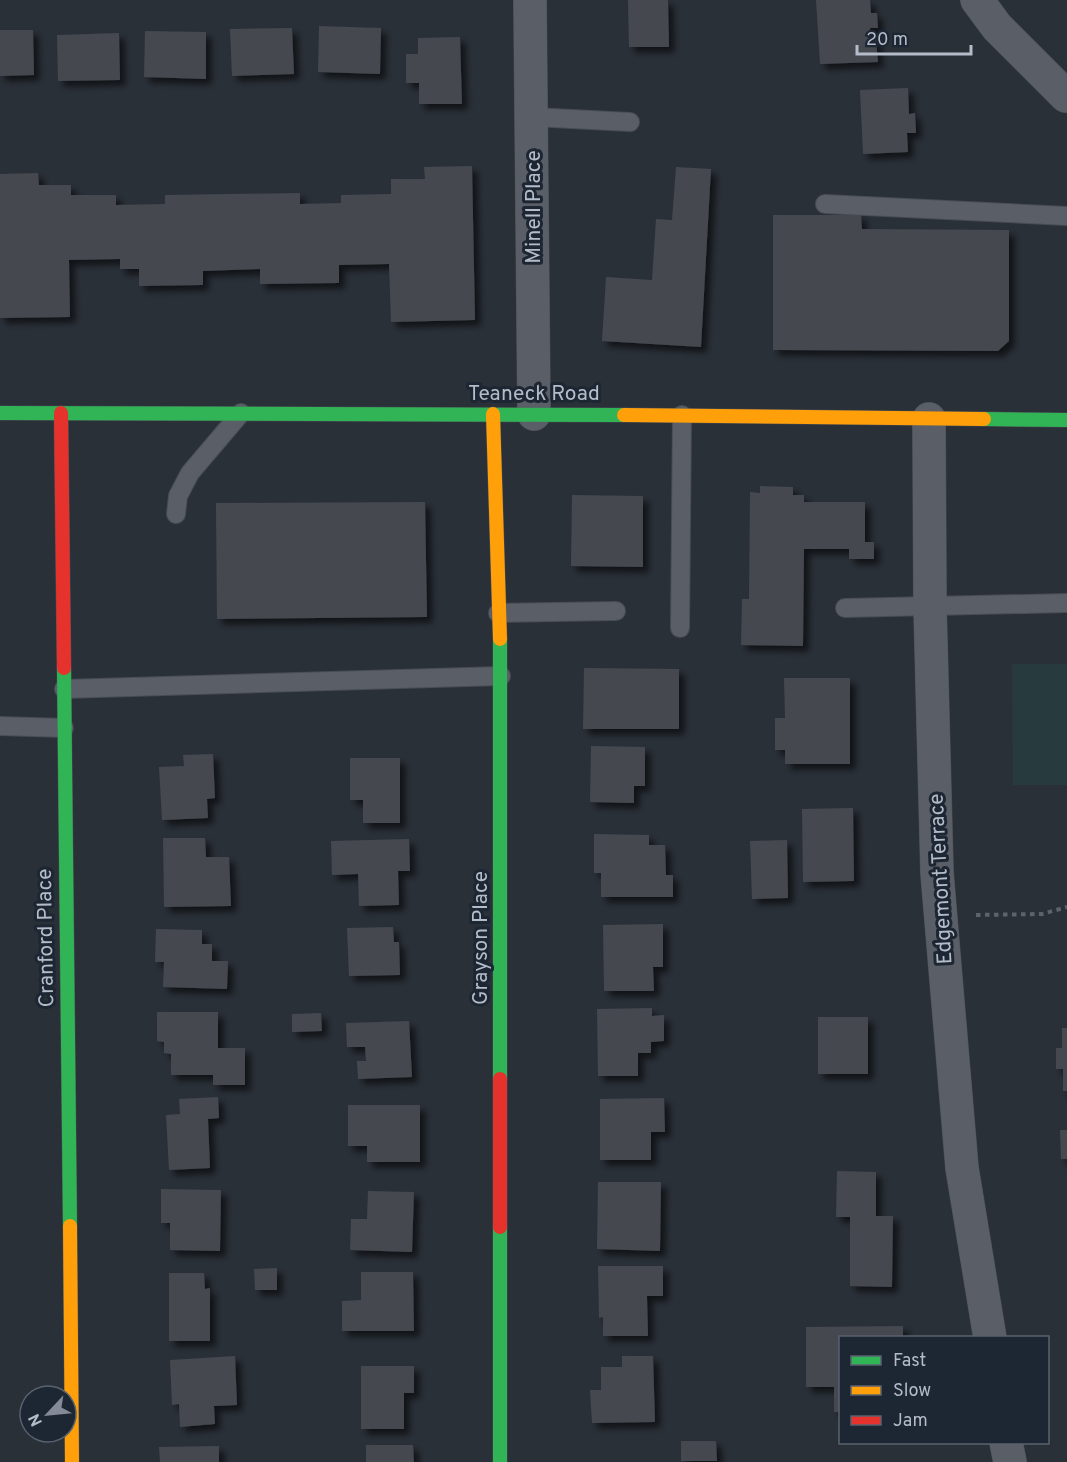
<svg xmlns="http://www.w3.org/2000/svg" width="1067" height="1462" font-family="Overpass,sans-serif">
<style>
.green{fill:#273a3e}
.building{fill:#444950;filter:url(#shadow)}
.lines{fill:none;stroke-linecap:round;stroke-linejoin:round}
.lane-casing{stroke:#484c53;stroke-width:20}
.street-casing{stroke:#484c53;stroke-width:34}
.fast-casing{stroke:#484c53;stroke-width:15}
.slow-casing{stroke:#484c53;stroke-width:15}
.jam-casing{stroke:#484c53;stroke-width:15}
.path{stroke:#5d636a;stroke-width:4;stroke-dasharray:4.5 4.5;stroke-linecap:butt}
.lane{stroke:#5a5e66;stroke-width:18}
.street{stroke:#5a5e66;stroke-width:33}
.fast{stroke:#30b455;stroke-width:14}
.slow{stroke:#ff9f0a;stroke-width:14}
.jam{stroke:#e5322d;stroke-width:14}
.labels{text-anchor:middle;stroke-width:6;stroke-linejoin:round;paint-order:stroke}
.street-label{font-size:21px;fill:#b4bcc9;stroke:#1d2633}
</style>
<defs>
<filter id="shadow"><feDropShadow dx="5.5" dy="5.5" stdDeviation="3" flood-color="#0009"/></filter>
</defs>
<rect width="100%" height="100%" fill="#2a3038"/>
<path class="green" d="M1012,664H1067V785H1013Z"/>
<g class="building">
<path d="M628,0H668L669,47H629Z"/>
<path d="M816,0H870L871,13H877L878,28H870L871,40L876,39L878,62L820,64Z"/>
<path d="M319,26L381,28L380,74L318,72Z"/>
<path d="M292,28L294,74L232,76L230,29Z"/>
<path d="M0,30H33L34,75L0,76Z"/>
<path d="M145,31L206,32V79L144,77Z"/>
<path d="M119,33L120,80L58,81L57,35Z"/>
<path d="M460,37L462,104H419V83H406V54H418V38Z"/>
<path d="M908,88L909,114L915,113L916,133H907L908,152L863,154L860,90Z"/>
<path d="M472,166L475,320L391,322L389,264L339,265V283L260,284V269L203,271V285L139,286V269H120V259L69,260L70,317L0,318V174L38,173L39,185H71V195H116V205L165,204V195L300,193V204L341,203V195L391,194V179H425L424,167Z"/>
<path d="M676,167L711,169L701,347L602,341L606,277L652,280L656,219L672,220Z"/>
<path d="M773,215H861L862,229L1009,230V341L998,351L773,350Z"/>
<path d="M760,486L793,487V495H804V502H865V542H874V559H849V549H804L803,646L741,645L742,599H749L750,492L760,493Z"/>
<path d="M572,495L643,496V567L571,566Z"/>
<path d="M425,502L427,617L217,619L216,503Z"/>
<path d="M584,668L679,669V729H583Z"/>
<path d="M784,678H850V764H785V750H775V718H785Z"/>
<path d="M591,746L645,747V786H634V803L590,802Z"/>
<path d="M213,754L215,798L207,799L208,818L162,820L159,767L184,766L183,755Z"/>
<path d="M350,758H400V823H363V800H350Z"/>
<path d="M853,808L854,881L803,882L802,809Z"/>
<path d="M594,834L649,835V845H665L666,875H673V897H601V873H594Z"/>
<path d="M163,838H205L206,857H229L231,906L164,907Z"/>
<path d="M409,839L410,871H398L399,905L359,906L358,874L332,875L331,841Z"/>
<path d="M787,840L788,898L752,899L750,841Z"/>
<path d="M663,924V967H653L654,991H604L603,925Z"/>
<path d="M393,927L394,942H399L400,975L349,976L347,928Z"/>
<path d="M156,929L202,930V944H212V961H228L227,989L163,987L164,962H155Z"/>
<path d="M652,1008V1016L664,1015V1041L651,1042V1053H638V1076H598L597,1009Z"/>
<path d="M157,1012H218V1048H245V1085H213V1075H171V1054L164,1053V1042L157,1041Z"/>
<path d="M321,1013L322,1031L292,1032V1014Z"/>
<rect x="818" y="1017" width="50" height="57"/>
<path d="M409,1021L412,1077L358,1079L357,1061H366L365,1047H347L346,1023Z"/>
<path d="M1062,1028H1067V1091H1063V1069H1056V1048H1062Z"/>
<path d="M218,1097L219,1118L208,1119L210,1168L169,1170L166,1115L180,1114L179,1099Z"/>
<path d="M664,1098L665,1132H651V1160H600V1099Z"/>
<path d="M348,1105H420V1162H367V1146H348Z"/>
<path d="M1060,1130H1067V1159H1061Z"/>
<path d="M837,1171L876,1172V1216H893L892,1287L850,1286V1217H836Z"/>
<path d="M598,1182H661L660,1251L597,1249Z"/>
<path d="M161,1189L221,1190L220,1251L170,1250V1223H161Z"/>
<path d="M368,1191L414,1192L412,1252L350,1250L351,1219H367Z"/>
<path d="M598,1266H663V1296H647L648,1336H603V1317L599,1318Z"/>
<path d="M277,1268V1290H255L254,1269Z"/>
<path d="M361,1272H413L414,1331H342V1301L361,1300Z"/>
<path d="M169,1273H204L205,1289L210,1288V1341H169Z"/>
<path d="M903,1326V1338H840V1412H834V1387H806V1327Z"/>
<path d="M235,1356L237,1405L214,1406L215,1424L180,1427L179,1404L172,1405L170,1360Z"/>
<path d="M622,1356H653L655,1422L592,1423L590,1390H601V1367H622Z"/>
<path d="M361,1366H414V1393H404V1429H361Z"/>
<path d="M681,1441H716L717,1461H681Z"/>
<path d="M366,1445H413L414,1462H366Z"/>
<path d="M219,1446V1462H160L159,1447Z"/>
</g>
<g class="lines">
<defs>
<g id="lane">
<path d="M533,117L630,122"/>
<path d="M825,204L1067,216"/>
<path d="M176,514L178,496L190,473L241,413"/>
<path d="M845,608L1067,603"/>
<path d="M498,613L616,611"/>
<path d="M680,628L682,415"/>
<path d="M64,689L501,676"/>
<path d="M0,726L64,728"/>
</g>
<g id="street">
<path d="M530,0L534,414"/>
<path d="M977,0L997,27L1066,96"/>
<path d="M929,419L930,606L937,873L962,1168L990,1338"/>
<path d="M1006,1442L1010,1462"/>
</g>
<g id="fast">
<path d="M0,413L624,415"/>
<path d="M984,419L1067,420"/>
<path d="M500,639V1079"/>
<path d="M64,668L70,1226"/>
<path d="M500,1462V1227"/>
</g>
<g id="slow">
<path d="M493,414L500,639"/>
<path d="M624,415L984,419"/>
<path d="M70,1226L72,1462"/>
</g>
<g id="jam">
<path d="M61,413L64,668"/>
<path d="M500,1227V1079"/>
</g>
</defs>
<use href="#lane" class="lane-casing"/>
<use href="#street" class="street-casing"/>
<use href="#fast" class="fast-casing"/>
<use href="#slow" class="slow-casing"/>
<use href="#jam" class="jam-casing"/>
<path class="path" d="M976,915L1042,914L1067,907"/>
<use href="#lane" class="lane"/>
<use href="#street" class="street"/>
<use href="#fast" class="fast"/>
<use href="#slow" class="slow"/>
<use href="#jam" class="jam"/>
</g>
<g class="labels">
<g class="street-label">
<text transform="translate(533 207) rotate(-90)" y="7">Minell Place</text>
<text x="534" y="400">Teaneck Road</text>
<text transform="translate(940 879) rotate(-93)" y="7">Edgemont Terrace</text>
<text transform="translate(45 938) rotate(-91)" y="7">Cranford Place</text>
<text transform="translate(480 938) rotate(-90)" y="7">Grayson Place</text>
</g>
</g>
<rect x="839" y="1336" width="210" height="108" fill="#1d2633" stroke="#59626f" stroke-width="1.5"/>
<rect x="851" y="1356" width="30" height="9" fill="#30b455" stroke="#59626f" stroke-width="1.5"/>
<text x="893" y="1366" font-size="18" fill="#b4bcc9">Fast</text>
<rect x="851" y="1386" width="30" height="9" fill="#ff9f0a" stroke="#59626f" stroke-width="1.5"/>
<text x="893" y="1396" font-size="18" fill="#b4bcc9">Slow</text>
<rect x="851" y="1416" width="30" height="9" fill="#e5322d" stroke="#59626f" stroke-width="1.5"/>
<text x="893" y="1426" font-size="18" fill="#b4bcc9">Jam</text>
<g transform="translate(48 1414) rotate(244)"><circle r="28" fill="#1d2633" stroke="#59626f" stroke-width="1.5"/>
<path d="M0-4.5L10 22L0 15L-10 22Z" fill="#848b96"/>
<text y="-9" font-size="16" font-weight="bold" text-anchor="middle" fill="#b4bcc9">N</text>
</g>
<path d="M857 45v9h114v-9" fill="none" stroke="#b4bcc9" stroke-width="3"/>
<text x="866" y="45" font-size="18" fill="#b4bcc9" stroke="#1d2633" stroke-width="4.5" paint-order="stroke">20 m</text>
</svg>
